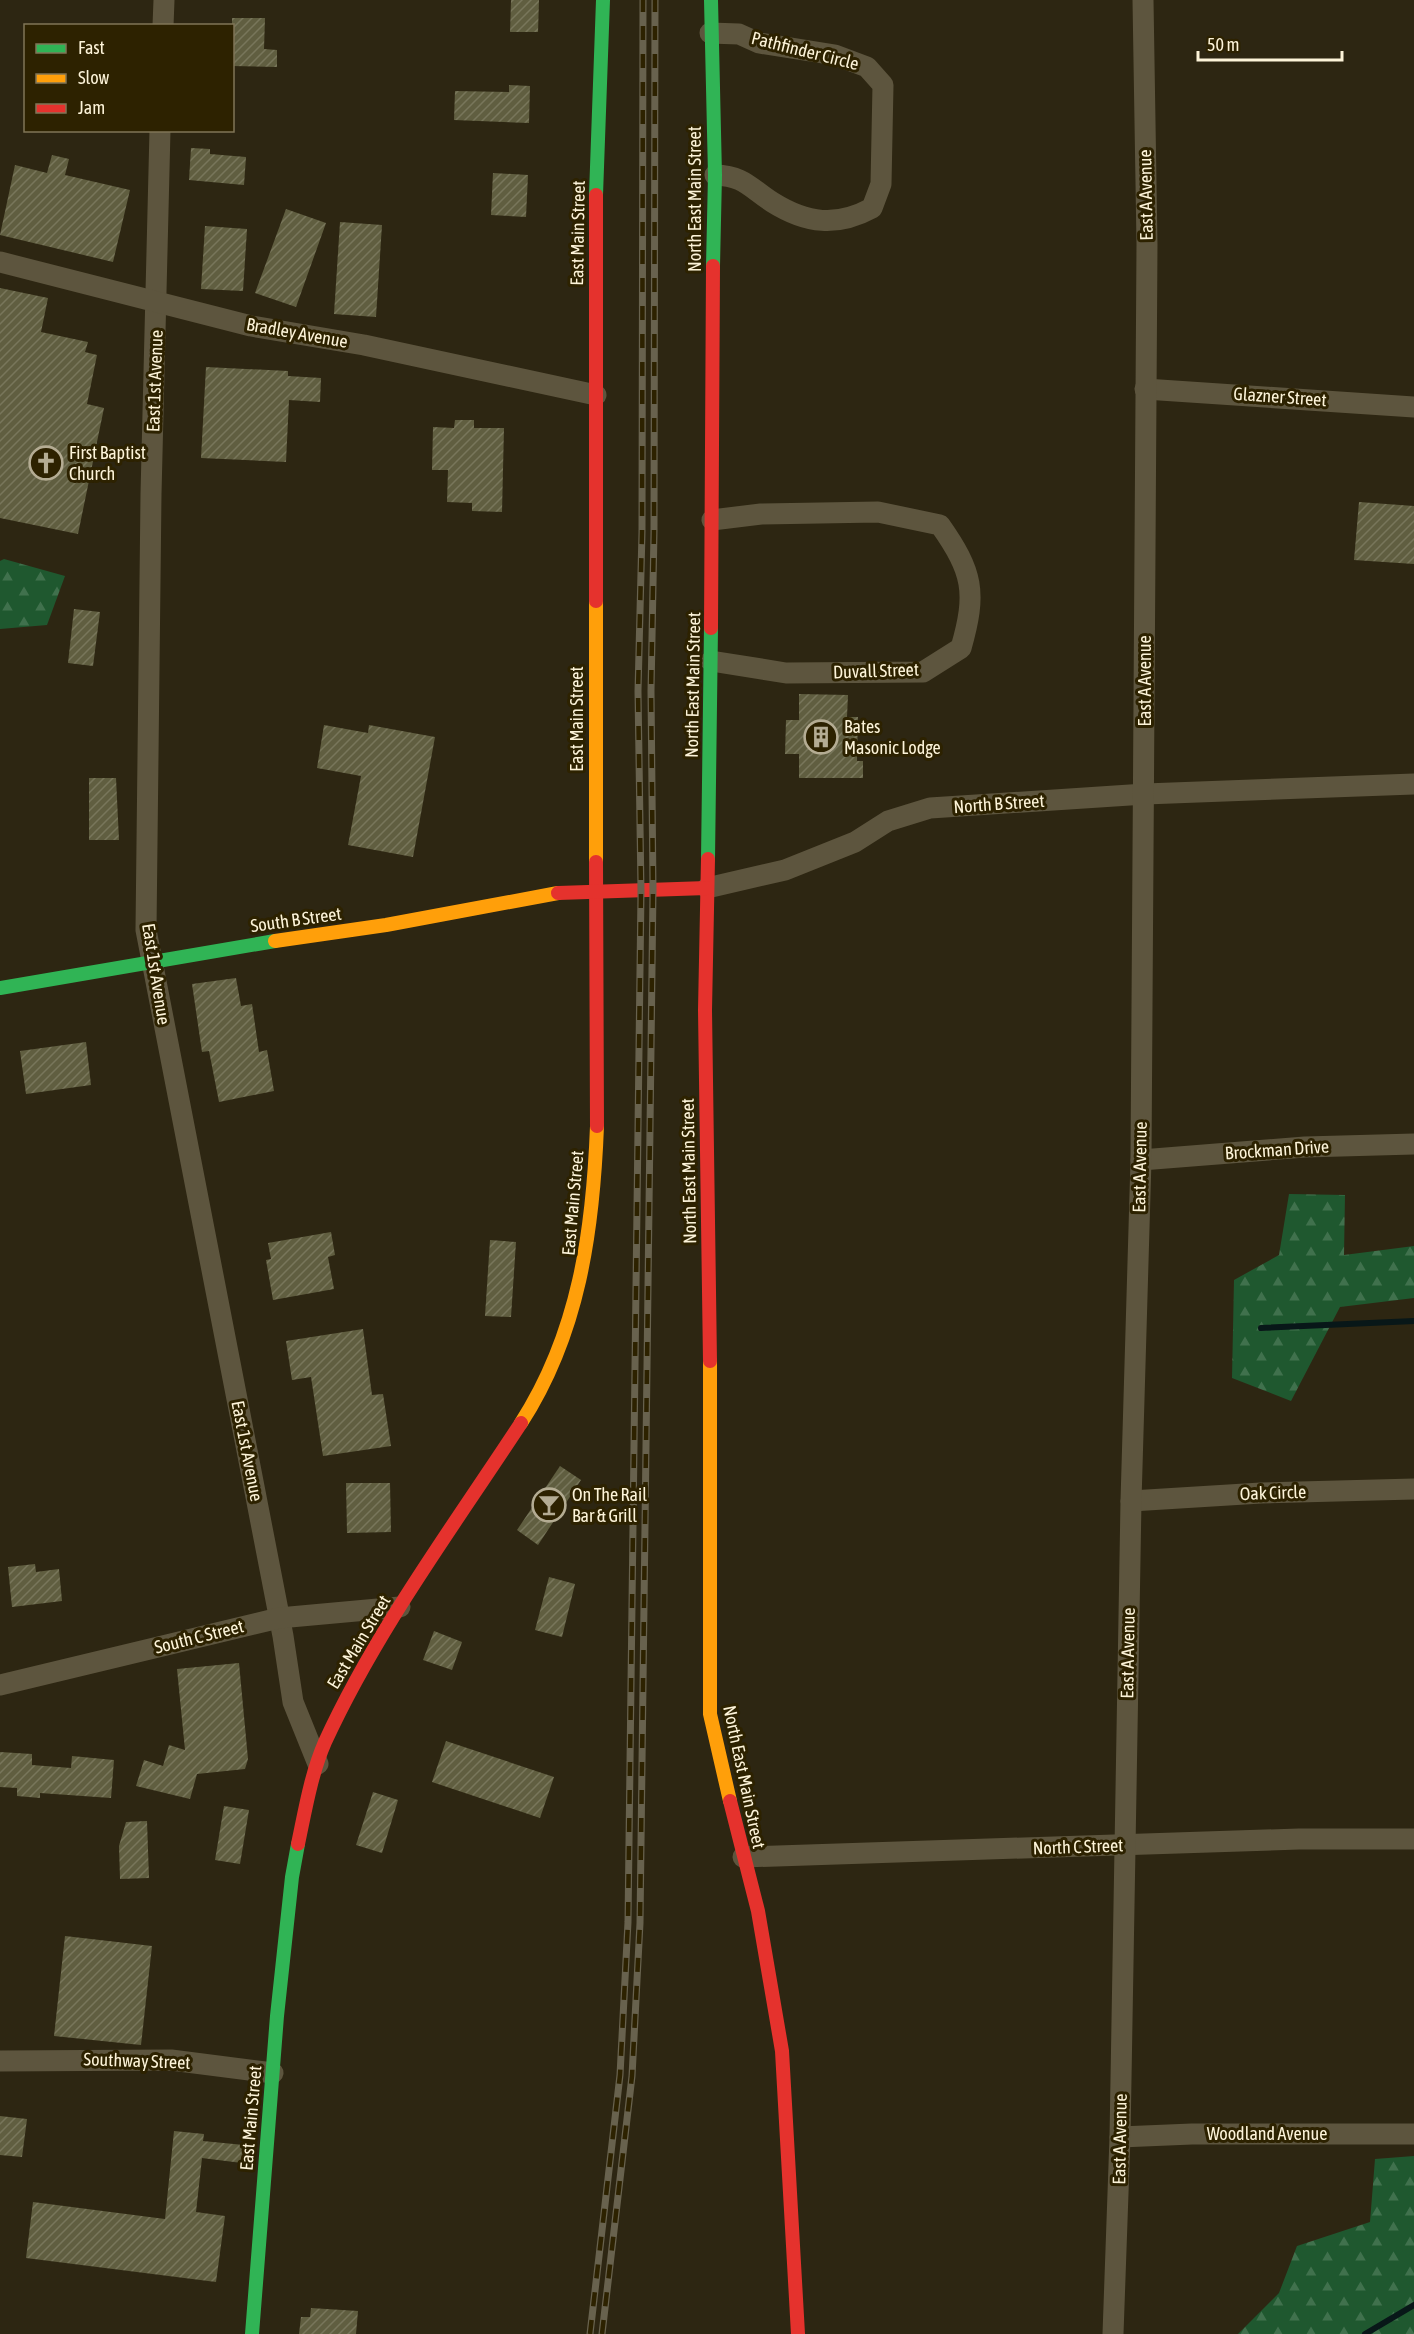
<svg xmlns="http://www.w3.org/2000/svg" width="1414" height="2334" font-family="'Asap Condensed',sans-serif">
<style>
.forest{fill:url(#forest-firs)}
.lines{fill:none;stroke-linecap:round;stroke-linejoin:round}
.stream{stroke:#081718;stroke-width:6}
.building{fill:url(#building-hatch)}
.street{stroke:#5d553e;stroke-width:21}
.fast{stroke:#30b455;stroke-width:14}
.slow{stroke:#ff9f0a;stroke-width:14}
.jam{stroke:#e5322d;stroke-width:14}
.rail-casing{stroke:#68624e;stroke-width:7}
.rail{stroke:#2d2200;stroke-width:4.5;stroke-dasharray:14;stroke-linecap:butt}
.labels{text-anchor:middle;stroke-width:6;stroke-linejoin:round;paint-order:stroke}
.street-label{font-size:18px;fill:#fdf4d9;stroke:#2d2200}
.poi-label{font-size:18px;fill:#fdf4d9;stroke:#2d2200;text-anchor:start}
</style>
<defs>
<pattern id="forest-firs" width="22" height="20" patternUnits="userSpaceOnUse" patternTransform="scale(1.5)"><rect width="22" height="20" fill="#1f582f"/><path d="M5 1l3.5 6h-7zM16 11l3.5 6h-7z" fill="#40714d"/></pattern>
<pattern id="building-hatch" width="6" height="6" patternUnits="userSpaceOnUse" patternTransform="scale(1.5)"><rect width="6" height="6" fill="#605e40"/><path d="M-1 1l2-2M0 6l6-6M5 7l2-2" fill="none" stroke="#78765b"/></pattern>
</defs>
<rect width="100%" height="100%" fill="#2d2612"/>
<g class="forest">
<path d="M4,559L65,576L47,625L0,629V561Z"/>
<path d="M1289,1194L1345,1195L1344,1255L1414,1246V1298L1340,1307L1291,1401L1232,1378L1234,1280L1279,1255Z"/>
<path d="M1414,2156V2334H1238L1279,2293L1297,2246L1370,2222L1375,2159Z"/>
</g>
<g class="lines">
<g class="stream">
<path d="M1261,1328L1414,1321"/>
<path d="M1365,2334L1414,2305"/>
</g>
</g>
<g class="building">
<path d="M511,0H539L538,32H510Z"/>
<path d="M232,18H265L264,49L277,50V67L232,66Z"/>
<path d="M509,85L530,86L529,123L454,120L455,91L509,92Z"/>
<path d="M191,148L210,149V154L246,157L244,185L189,180Z"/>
<path d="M52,155L69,159L65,175L130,190L113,262L0,235L15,165L47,173Z"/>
<path d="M493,173L528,175L526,217L491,215Z"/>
<path d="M286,209L326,223L296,307L255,293Z"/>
<path d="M340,222L382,225L376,317L334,314Z"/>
<path d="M205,226L247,229L243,291L201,289Z"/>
<path d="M0,288L48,298L41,332L88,342L85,352L97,355L87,404L104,408L78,534L0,518Z"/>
<path d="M206,367L288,371V376L321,378L320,402L289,400L286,462L201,458Z"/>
<path d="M455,420H474V428H504L502,512L472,511V503L447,502L448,470H432L433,427L454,428Z"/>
<path d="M1359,502L1414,506V564L1354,560Z"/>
<path d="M74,609L100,612L93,666L68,663Z"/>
<path d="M799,694L848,695L847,717H858L857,761H863V778H799V754H785L786,720H799Z"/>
<path d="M324,725L368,733L369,725L435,737L413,857L348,845L361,776L317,768Z"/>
<path d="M89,778H116L119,840H89Z"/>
<path d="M236,978L241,1006L252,1004L259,1052L267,1050L274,1091L219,1102L209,1051L202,1052L192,984Z"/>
<path d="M86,1042L91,1085L26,1094L20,1051Z"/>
<path d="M331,1232L335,1255L328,1257L334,1289L273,1300L266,1260L271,1259L268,1243Z"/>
<path d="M490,1240L516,1242L511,1317L485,1316Z"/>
<path d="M363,1329L372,1395L383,1394L391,1446L323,1456L311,1377L292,1380L286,1341Z"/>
<path d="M560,1466L581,1480L538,1545L517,1530Z"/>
<path d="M346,1483H390L391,1532L347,1533Z"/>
<path d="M35,1564L36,1572L59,1569L62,1601L12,1607L8,1567Z"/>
<path d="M549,1577L575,1584L562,1637L535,1630Z"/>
<path d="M434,1631L462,1642L452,1670L423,1660Z"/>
<path d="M239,1663L248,1759L245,1769L197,1774L190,1799L136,1786L144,1760L163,1766L169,1745L185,1750L177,1669Z"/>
<path d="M446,1741L554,1777L540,1818L432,1782Z"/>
<path d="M0,1752L32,1754V1765L71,1768L72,1756L114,1760L111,1798L40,1793V1798L17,1796V1788L0,1787Z"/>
<path d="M373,1792L398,1800L382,1853L356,1845Z"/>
<path d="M224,1806L249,1810L240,1864L215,1860Z"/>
<path d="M147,1821L149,1878L120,1879L119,1846L126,1822Z"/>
<path d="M65,1936L152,1946L141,2045L54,2036Z"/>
<path d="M0,2116L27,2119L22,2157L0,2155Z"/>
<path d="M174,2131L204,2134L203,2141L244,2145L242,2163L202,2158L196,2212L225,2216L216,2282L26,2258L33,2202L165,2219Z"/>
<path d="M311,2308L358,2311L356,2334H299L301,2317H310Z"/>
</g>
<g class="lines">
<g class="street">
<path d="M163,26L164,0"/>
<path d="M710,33L739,34L759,43L835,55L867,67L883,85L881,184L872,208C837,227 807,224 772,202C749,187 744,176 715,175"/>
<path d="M160,130L151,494L146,930L283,1636L293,1702L318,1764"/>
<path d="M0,262L251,326L364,345L596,395"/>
<path d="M1145,389L1414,407"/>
<path d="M711,661L786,673L923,672L961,648C977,592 973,572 940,525L878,512L761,514L712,520"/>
<path d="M707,888L785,870L855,842L888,821L930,808L1145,794L1414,784"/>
<path d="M1141,1160L1305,1147L1414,1144"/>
<path d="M1131,1501L1261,1493L1414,1489"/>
<path d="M0,1685L279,1618L400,1607"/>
<path d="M743,1857L1299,1839H1414"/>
<path d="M0,2061L171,2060L273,2073"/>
<path d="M1120,2137L1192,2134H1414"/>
<path d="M1113,2334L1120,2137L1131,1501L1141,1160L1147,244L1143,0"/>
</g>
<g class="fast">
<path d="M711,0L715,175L713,266"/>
<path d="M596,195L603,0"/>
<path d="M708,859L711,628"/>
<path d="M0,988L275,941"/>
<path d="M252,2334L277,2016L292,1877L298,1844"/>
</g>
<g class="slow">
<path d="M596,601V862"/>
<path d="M275,941L386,925L558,893"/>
<path d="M710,1361V1714L730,1801"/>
<path d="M521,1423C579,1333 593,1231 597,1126"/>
</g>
<g class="jam">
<path d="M596,601V195"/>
<path d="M711,628L713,266"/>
<path d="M708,859L705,1010L710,1361"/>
<path d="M596,862L597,1126"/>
<path d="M558,893L707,888"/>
<path d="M730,1801L758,1911L782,2051L798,2334"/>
<path d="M298,1844C305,1811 311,1774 325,1742C377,1629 453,1527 521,1423"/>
</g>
<defs>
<g id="rail">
<path d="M590,2334L620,2075L628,1922L641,891L638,691L642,532L643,0"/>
<path d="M602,2334L632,2076L640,1923L653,890L651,691L654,532L655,0"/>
</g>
</defs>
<use href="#rail" class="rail-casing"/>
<use href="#rail" class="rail"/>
</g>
<defs>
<symbol id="church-ring" viewBox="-11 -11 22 22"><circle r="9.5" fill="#2d2200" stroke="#b4ac93" stroke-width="1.5"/><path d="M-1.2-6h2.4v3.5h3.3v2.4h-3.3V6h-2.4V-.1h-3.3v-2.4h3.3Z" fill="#b4ac93"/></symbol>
<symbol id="building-ring" viewBox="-11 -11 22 22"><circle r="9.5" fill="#2d2200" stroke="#b4ac93" stroke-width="1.5"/><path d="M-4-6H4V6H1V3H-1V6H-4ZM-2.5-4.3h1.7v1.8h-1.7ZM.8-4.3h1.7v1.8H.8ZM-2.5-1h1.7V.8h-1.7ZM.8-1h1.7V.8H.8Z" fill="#b4ac93"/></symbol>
<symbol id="bar-ring" viewBox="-11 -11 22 22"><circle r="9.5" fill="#2d2200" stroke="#b4ac93" stroke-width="1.5"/><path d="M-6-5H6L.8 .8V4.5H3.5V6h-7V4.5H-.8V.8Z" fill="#b4ac93"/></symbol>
</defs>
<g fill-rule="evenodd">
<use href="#church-ring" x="27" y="444" width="38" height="38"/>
<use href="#building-ring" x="802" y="718" width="38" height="38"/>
<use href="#bar-ring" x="530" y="1486" width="38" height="38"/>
</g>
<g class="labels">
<g class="street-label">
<text transform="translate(805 51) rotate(14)" y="6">Pathfinder Circle</text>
<text transform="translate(1146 195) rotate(-91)" y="6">East A Avenue</text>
<text transform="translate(695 199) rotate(-90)" y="6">North East Main Street</text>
<text transform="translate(578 233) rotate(-89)" y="6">East Main Street</text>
<text transform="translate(297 333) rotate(10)" y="6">Bradley Avenue</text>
<text transform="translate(155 381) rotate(-88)" y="6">East 1st Avenue</text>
<text transform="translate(1280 397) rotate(4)" y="6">Glazner Street</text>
<text transform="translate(876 671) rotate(-2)" y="6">Duvall Street</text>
<text transform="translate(1145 681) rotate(-90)" y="6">East A Avenue</text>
<text transform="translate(693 685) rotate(-89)" y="6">North East Main Street</text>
<text transform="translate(577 719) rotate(-90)" y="6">East Main Street</text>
<text transform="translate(999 804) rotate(-4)" y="6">North B Street</text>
<text transform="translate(296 920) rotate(-8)" y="6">South B Street</text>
<text transform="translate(156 974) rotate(81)" y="6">East 1st Avenue</text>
<text transform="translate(1277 1150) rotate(-4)" y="6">Brockman Drive</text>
<text transform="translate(1140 1167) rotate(-89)" y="6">East A Avenue</text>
<text transform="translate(689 1171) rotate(-91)" y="6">North East Main Street</text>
<text transform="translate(573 1203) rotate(-85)" y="6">East Main Street</text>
<text transform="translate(247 1451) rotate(79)" y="6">East 1st Avenue</text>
<text transform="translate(1273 1493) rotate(-2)" y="6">Oak Circle</text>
<text transform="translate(199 1637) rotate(-14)" y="6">South C Street</text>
<text transform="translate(359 1642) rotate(-59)" y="6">East Main Street</text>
<text transform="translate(1128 1653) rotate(-89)" y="6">East A Avenue</text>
<text transform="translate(744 1777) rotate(78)" y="6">North East Main Street</text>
<text transform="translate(1078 1847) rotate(-2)" y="6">North C Street</text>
<text transform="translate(137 2061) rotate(2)" y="6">Southway Street</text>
<text transform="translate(251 2118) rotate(-85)" y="6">East Main Street</text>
<text x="1267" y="2140">Woodland Avenue</text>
<text transform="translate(1120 2139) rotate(-89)" y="6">East A Avenue</text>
</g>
<g class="poi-label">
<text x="69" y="459">First Baptist<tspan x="69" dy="21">Church</tspan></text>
<text x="844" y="733">Bates<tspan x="844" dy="21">Masonic Lodge</tspan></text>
<text x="572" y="1501">On The Rail<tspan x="572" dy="21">Bar &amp; Grill</tspan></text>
</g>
</g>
<rect x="24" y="24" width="210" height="108" fill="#2d2200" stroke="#807657" stroke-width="1.5"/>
<rect x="36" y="44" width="30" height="9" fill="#30b455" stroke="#807657" stroke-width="1.5"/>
<text x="78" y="54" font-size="18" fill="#fdf4d9">Fast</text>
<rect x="36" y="74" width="30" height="9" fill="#ff9f0a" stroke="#807657" stroke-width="1.5"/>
<text x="78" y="84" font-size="18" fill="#fdf4d9">Slow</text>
<rect x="36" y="104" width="30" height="9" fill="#e5322d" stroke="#807657" stroke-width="1.5"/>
<text x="78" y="114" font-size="18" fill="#fdf4d9">Jam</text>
<path d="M1198 51v9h144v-9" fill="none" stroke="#fdf4d9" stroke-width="3"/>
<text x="1207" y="51" font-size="18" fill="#fdf4d9" stroke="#2d2200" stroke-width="4.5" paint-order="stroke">50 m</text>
</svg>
